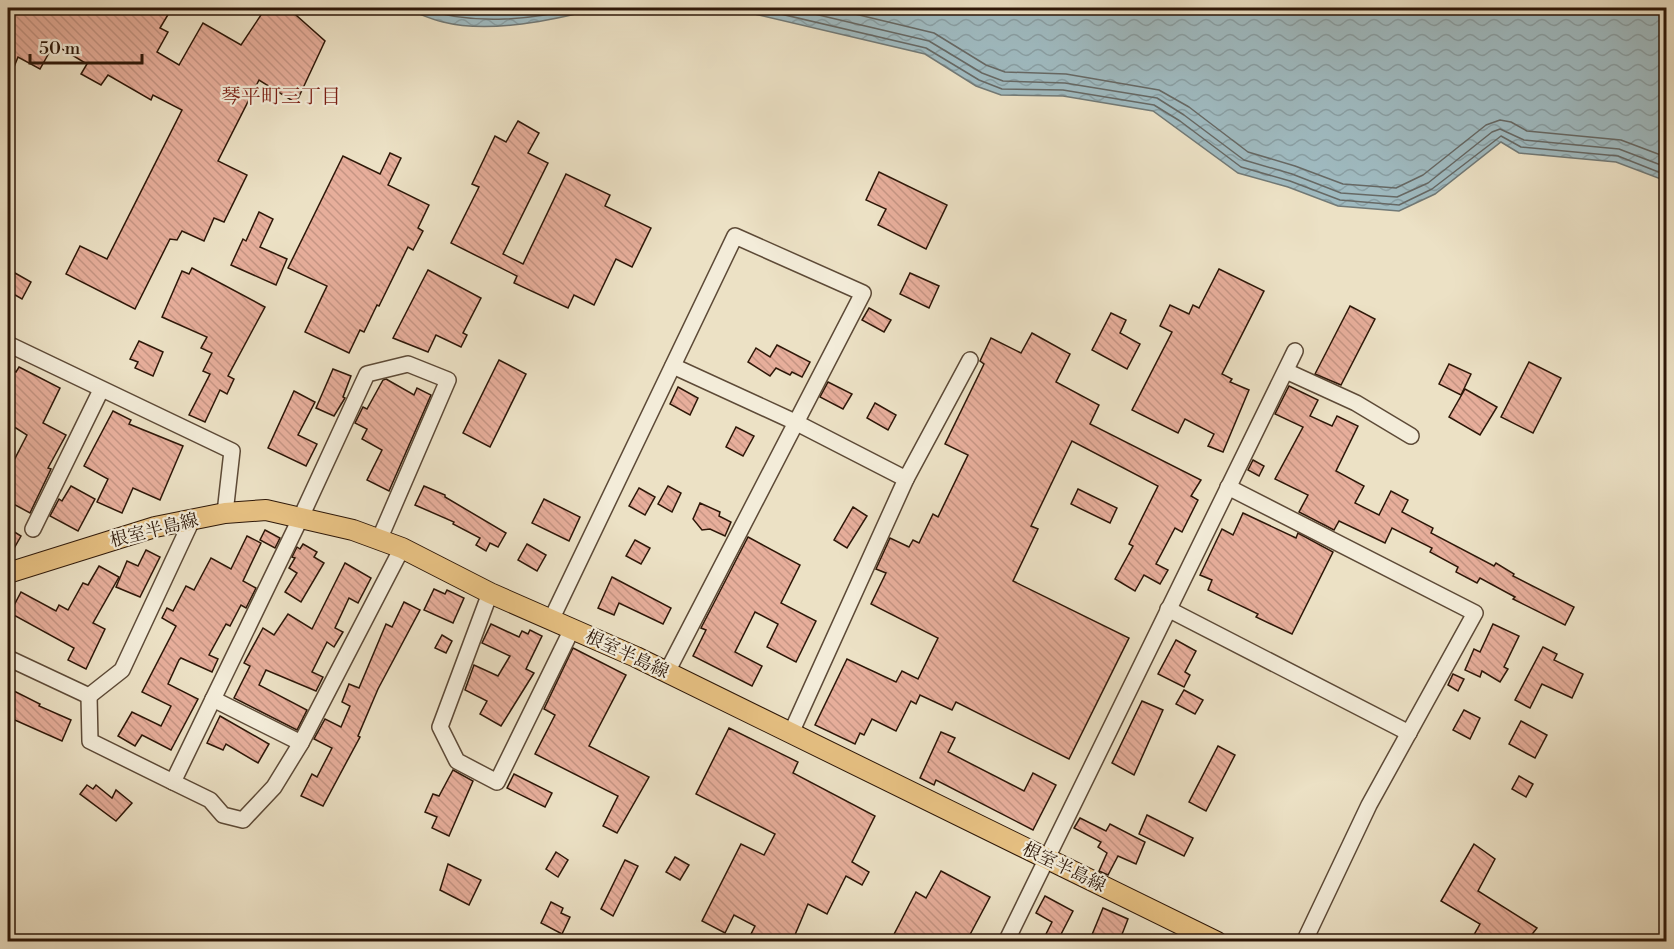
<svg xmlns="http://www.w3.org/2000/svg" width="1674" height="949" font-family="'Libre Bodoni','Noto Serif JP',serif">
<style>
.water{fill:url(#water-waves);stroke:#717976;stroke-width:1.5}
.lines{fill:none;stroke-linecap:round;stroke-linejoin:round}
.shore{stroke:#666864;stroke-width:1.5}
.building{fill:url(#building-back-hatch);stroke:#2d1708;stroke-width:1.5}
.minor-casing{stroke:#5d4a37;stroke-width:18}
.major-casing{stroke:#2d1708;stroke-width:22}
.minor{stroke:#f3ecd9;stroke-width:15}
.major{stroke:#e6c082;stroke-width:20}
.labels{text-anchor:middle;stroke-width:4.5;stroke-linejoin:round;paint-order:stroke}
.street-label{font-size:18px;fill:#2d1708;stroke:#f3ecd9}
.neighbourhood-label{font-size:20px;fill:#7a1f14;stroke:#f3ecd9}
</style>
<defs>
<pattern id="water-waves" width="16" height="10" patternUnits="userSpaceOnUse" patternTransform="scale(1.5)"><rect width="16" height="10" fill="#9fbac0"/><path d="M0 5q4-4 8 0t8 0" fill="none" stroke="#899fa4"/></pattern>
<pattern id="building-back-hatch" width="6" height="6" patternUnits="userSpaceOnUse" patternTransform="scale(1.5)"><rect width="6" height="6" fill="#e7ae9b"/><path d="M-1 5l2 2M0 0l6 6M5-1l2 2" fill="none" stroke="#c69584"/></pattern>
</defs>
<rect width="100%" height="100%" fill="#ece1c5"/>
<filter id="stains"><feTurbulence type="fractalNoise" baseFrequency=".00333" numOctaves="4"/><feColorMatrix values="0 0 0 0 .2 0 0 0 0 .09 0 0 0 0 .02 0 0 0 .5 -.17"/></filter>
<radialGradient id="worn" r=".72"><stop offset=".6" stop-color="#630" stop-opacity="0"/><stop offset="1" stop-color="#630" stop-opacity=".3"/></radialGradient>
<g class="water">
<path d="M403,8H600C554,20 490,34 443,22C429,19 416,12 403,8Z"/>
<path d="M729,8H1666V181L1616,162L1519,153L1501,142L1435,194L1399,211L1338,206L1288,187L1238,173L1153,111L1063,96L1001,95L976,86L925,54Z"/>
</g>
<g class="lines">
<g class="shore">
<path d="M421,8C470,25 527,21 577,8"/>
<path d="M443,8L495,12L543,8"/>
<path d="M755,8L926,48L979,80L1002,89L1063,90L1154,105L1180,121L1241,167L1290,181L1340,200L1399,205L1432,189L1501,136L1521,147L1618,156L1666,175"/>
<path d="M789,8L929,41L982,73L1003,81L1065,83L1157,98L1184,115L1244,160L1292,174L1341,193L1397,197L1428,183L1492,132L1500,129L1524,140L1619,149L1666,167"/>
<path d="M830,8L934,33L986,65L1005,72L1066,74L1159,90L1189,107L1248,152L1295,166L1343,184L1396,188L1423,175L1486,125L1500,120L1511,122L1527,131L1621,140L1666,157"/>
</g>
</g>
<g class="building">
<path d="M8,8H172L160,28L168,32L157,52L179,65L203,23L241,45L261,15L253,8H288L325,41L296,103L259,80L218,161L247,175L224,222L214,218L204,241L182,231L177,240L170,239L135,309L66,274L80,246L107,259L182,110L153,95L151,100L108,75L101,85L81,74L87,64L54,44L40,69L18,57L8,82Z"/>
<path d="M518,121L539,133L528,153L548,163L503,254L523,264L566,174L610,195L605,206L651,228L632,267L616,259L594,305L574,295L568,308L514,283L517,276L451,243L479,187L472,184L495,136L506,142Z"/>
<path d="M390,153L401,158L388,185L429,205L418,228L423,231L413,250L408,247L379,306L377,305L364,332L360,330L349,353L305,332L327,286L288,268L343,156L380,174Z"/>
<path d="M879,172L947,205L926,249L878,225L886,209L866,200Z"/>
<path d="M259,212L273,219L260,247L287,259L276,285L231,265L243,239L246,241Z"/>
<path d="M192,268L265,307L228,376L234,379L227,394L220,390L205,422L189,415L210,374L203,371L212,353L201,348L207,337L162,317L182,271L189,274Z"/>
<path d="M1219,269L1264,291L1222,374L1232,379L1230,382L1249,390L1223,452L1208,446L1214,434L1185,419L1178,433L1132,410L1172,332L1160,326L1170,305L1189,314L1193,305L1199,308Z"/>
<path d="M428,270L481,298L463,333L467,335L461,347L436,335L428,352L393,338Z"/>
<path d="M15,273L31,282L22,299L8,291Z"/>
<path d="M910,273L939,286L929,308L900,294Z"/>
<path d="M1350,306L1375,319L1341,385L1315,374Z"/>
<path d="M869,308L891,320L884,332L862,320Z"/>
<path d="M1111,313L1126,320L1120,333L1140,344L1127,369L1092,350Z"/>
<path d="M1032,333L1070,354L1056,382L1099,405L1090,424L1201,480L1191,496L1198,500L1182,532L1175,528L1156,564L1168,570L1160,584L1144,575L1135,591L1115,579L1133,546L1129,544L1158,486L1072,441L1031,526L1038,529L1013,581L1129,638L1069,759L956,702L952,710L920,695L916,704L911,701L896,731L872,719L864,735L860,733L855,744L815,725L847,659L896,682L902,671L918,679L938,638L871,604L886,573L876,569L890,538L909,547L913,540L919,543L933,514L938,517L968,455L945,444L984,364L980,361L991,338L1021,353Z"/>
<path d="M139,341L163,352L153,376L135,368L138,362L130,359Z"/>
<path d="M777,345L810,362L802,377L792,372L790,375L776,368L770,376L748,362L756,348L770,357Z"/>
<path d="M499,360L526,374L490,447L463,433Z"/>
<path d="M1529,362L1561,378L1533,433L1501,417Z"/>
<path d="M1449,364L1471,374L1461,395L1439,384Z"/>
<path d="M19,367L60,388L43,423L66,435L48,468L51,469L30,513L8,501V472L27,435L8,423V368L16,372Z"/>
<path d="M333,369L351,376L343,397L345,398L334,416L316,408Z"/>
<path d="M386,379L414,395L417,388L431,395L389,491L367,480L382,450L362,439L367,429L355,423L363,407L367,409L383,380Z"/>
<path d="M828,382L852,394L843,409L820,397Z"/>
<path d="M1289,386L1318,400L1310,416L1332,426L1337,416L1358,426L1336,471L1364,486L1355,503L1379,515L1391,491L1408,500L1402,512L1433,528L1431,533L1494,566L1496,563L1514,574L1513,576L1574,607L1565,625L1513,599L1515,597L1480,578L1477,583L1456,572L1458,567L1430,552L1432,548L1392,528L1385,543L1339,521L1334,530L1299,512L1308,495L1275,479L1303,427L1275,414Z"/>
<path d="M678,387L698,398L690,415L670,404Z"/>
<path d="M1465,389L1497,407L1480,435L1449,417Z"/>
<path d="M294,391L315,402L298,435L317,444L306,466L268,448Z"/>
<path d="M875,403L896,415L888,430L867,418Z"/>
<path d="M113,411L131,420L129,424L183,446L160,500L133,488L122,513L97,502L108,479L84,466Z"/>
<path d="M736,427L754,436L743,456L726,447Z"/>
<path d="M1253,460L1264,466L1259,476L1248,470Z"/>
<path d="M71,486L95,499L78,531L50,516L59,499L62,501Z"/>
<path d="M424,486L445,495V497L506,533L498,547L490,543L486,551L476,545L480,538L453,524L454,522L415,505Z"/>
<path d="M668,486L681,493L672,512L658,504Z"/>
<path d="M639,488L655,497L645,515L629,506Z"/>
<path d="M1078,489L1117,508L1110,523L1071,504Z"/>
<path d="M544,499L580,517L569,541L532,523Z"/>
<path d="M700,503L720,512L719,516L731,522L725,536L710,529L702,530L693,519Z"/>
<path d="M853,507L867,516L847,548L834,540Z"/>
<path d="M1243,513L1296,538L1298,533L1333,552L1292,634L1256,617L1258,614L1208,590L1212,580L1200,575L1222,529L1233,535Z"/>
<path d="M8,528L21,536L8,559Z"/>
<path d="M265,530L280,538L275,548L260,540Z"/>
<path d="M247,536L261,543L243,581L256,588L246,608L241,605L230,626L226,624L209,655L218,659L212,672L181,658L179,660L168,684L198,699L171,750L142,735L135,746L118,736L132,712L161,726L171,706L142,692L176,626L162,618L167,608L173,611L186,586L194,590L211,558L231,569Z"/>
<path d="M748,537L800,565L781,603L816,621L796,662L767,647L778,624L755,612L735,652L762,666L752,686L693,656L706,630L701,628Z"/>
<path d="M635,540L650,548L641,564L626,556Z"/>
<path d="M303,544L317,552L314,557L324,563L301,602L285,592L297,573L289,568L295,558L292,557L297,547L300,549Z"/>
<path d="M527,544L546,555L537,571L518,560Z"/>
<path d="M146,550L160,557L140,597L116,587L127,561L138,566Z"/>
<path d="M345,563L371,578L358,603L349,598L335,628L343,632L334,647L327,642L312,672L323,677L316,691L266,670L259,685L307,710L297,730L234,698L250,666L244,663L263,628L274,635L288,614L312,629Z"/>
<path d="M99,566L119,577L93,623L105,629L86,669L68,660L74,648L10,613L21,592L56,611L59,605L68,610L83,583L88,585Z"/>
<path d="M612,577L671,608L663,624L619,603L614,615L598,608Z"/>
<path d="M434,589L445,594L447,590L464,598L453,623L424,610Z"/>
<path d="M404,602L420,610L378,689L358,736L360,737L323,806L301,796L312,774L317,777L332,748L314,739L325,719L341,727L350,706L342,702L349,684L359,688L386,624L392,627Z"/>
<path d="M491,624L519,637L522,631L528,634L530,630L542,636L526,669L534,673L501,726L480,714L487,701L465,690L474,665L498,676L510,656L482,643Z"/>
<path d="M1493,624L1519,636L1504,667L1508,669L1500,682L1482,671L1480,677L1465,670L1474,649L1480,652Z"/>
<path d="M442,635L452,641L446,653L435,648Z"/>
<path d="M1176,640L1196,651L1185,672L1190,675L1184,687L1158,674Z"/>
<path d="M1543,647L1557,654L1554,660L1583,674L1572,698L1542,684L1530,708L1515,700Z"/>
<path d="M573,648L626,675L589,746L649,777L617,833L603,826L618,796L535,754L555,715L544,709Z"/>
<path d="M1453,674L1464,679L1458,691L1448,685Z"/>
<path d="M8,688L40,704L39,706L71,720L62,741L8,717Z"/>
<path d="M1184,690L1203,700L1195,714L1176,704Z"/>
<path d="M1142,701L1163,710L1134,775L1112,763Z"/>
<path d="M1464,710L1480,718L1470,739L1453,730Z"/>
<path d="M220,716L269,744L258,763L226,744L223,750L207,743Z"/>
<path d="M1521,721L1547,735L1535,758L1509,744Z"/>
<path d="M729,728L798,762L793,773L875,816L852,862L869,872L862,885L846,876L827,914L808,904L792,942H755L749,938L755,926L734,915L725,933L702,921L741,844L764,855L775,834L696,794Z"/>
<path d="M941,732L955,738L948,752L1024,791L1033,773L1056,785L1033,830L936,780L934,785L920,778Z"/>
<path d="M1218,746L1235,755L1206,811L1189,802Z"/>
<path d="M453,770L473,781L449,836L432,828L437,817L425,812L433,794L439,796Z"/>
<path d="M514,774L552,793L545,807L507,788Z"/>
<path d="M1519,776L1533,784L1526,797L1512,789Z"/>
<path d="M87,785L93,789L96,785L112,798L116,790L132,803L116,821L80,794Z"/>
<path d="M1147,815L1193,838L1184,856L1139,834Z"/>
<path d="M1080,818L1106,831L1110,824L1145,842L1136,864L1118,856L1108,875L1099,871L1107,853L1098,847L1101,842L1074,828Z"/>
<path d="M1474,844L1495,859L1478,891L1537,928L1526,942H1470L1480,924L1441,901Z"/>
<path d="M556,852L568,860L558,877L546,869Z"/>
<path d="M675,857L689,865L680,880L666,872Z"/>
<path d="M625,860L638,866L613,916L601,909Z"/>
<path d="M448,864L481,880L469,905L440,890Z"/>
<path d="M941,871L990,897L966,942H890L916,892L926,898Z"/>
<path d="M1045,896L1073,911L1057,942H1042L1052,922L1036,913Z"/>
<path d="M551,902L563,908L561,913L570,917L562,934L541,923Z"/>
<path d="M1103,908L1128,919L1119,942H1089Z"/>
</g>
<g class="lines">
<defs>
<g id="minor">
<path d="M8,344L232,451L225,513"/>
<path d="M673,366L795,422L906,479"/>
<path d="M1286,371L1356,403L1411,436"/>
<path d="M1228,487L1475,613L1369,805L1304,942"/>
<path d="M33,529L101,390"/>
<path d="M490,593L440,727L457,761L497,782L572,629"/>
<path d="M1168,609L1409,733"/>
<path d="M551,620L735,236L863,293L667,672"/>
<path d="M8,658L89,696L122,670L192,520"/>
<path d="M89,696L90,741L173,782L301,517L367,374L408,364L448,380L379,540"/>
<path d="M213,699L301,743"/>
<path d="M791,733L906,479L970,360"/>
<path d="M173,782L210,800L223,815L243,820L274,787L301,743L402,548"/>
<path d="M1006,942L1295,351"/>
</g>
<path id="major" d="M8,573L155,527L225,513L266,510L353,530L402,548L490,593L636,657L1217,942"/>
</defs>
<use href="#minor" class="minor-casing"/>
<use href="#major" class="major-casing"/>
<use href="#minor" class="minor"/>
<use href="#major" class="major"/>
</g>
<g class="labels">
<g class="street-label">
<text transform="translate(154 530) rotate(-14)" y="6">根室半島線</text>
<text transform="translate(627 654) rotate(25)" y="6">根室半島線</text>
<text transform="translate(1064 867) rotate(26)" y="6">根室半島線</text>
</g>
<g class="neighbourhood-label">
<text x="281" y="103">琴平町三丁目</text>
</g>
</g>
<rect width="1674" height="949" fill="none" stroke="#ece1c5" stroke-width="30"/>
<rect x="9" y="9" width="1656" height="931" fill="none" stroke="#2d1708" stroke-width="3"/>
<rect x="15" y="15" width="1644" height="919" fill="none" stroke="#2d1708" stroke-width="1.5"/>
<path d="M30 54v9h112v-9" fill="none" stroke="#2d1708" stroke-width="3"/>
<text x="39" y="54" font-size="18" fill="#2d1708" stroke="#f3ecd9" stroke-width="4.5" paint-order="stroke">50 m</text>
<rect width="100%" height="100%" filter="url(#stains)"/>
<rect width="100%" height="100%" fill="url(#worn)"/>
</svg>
